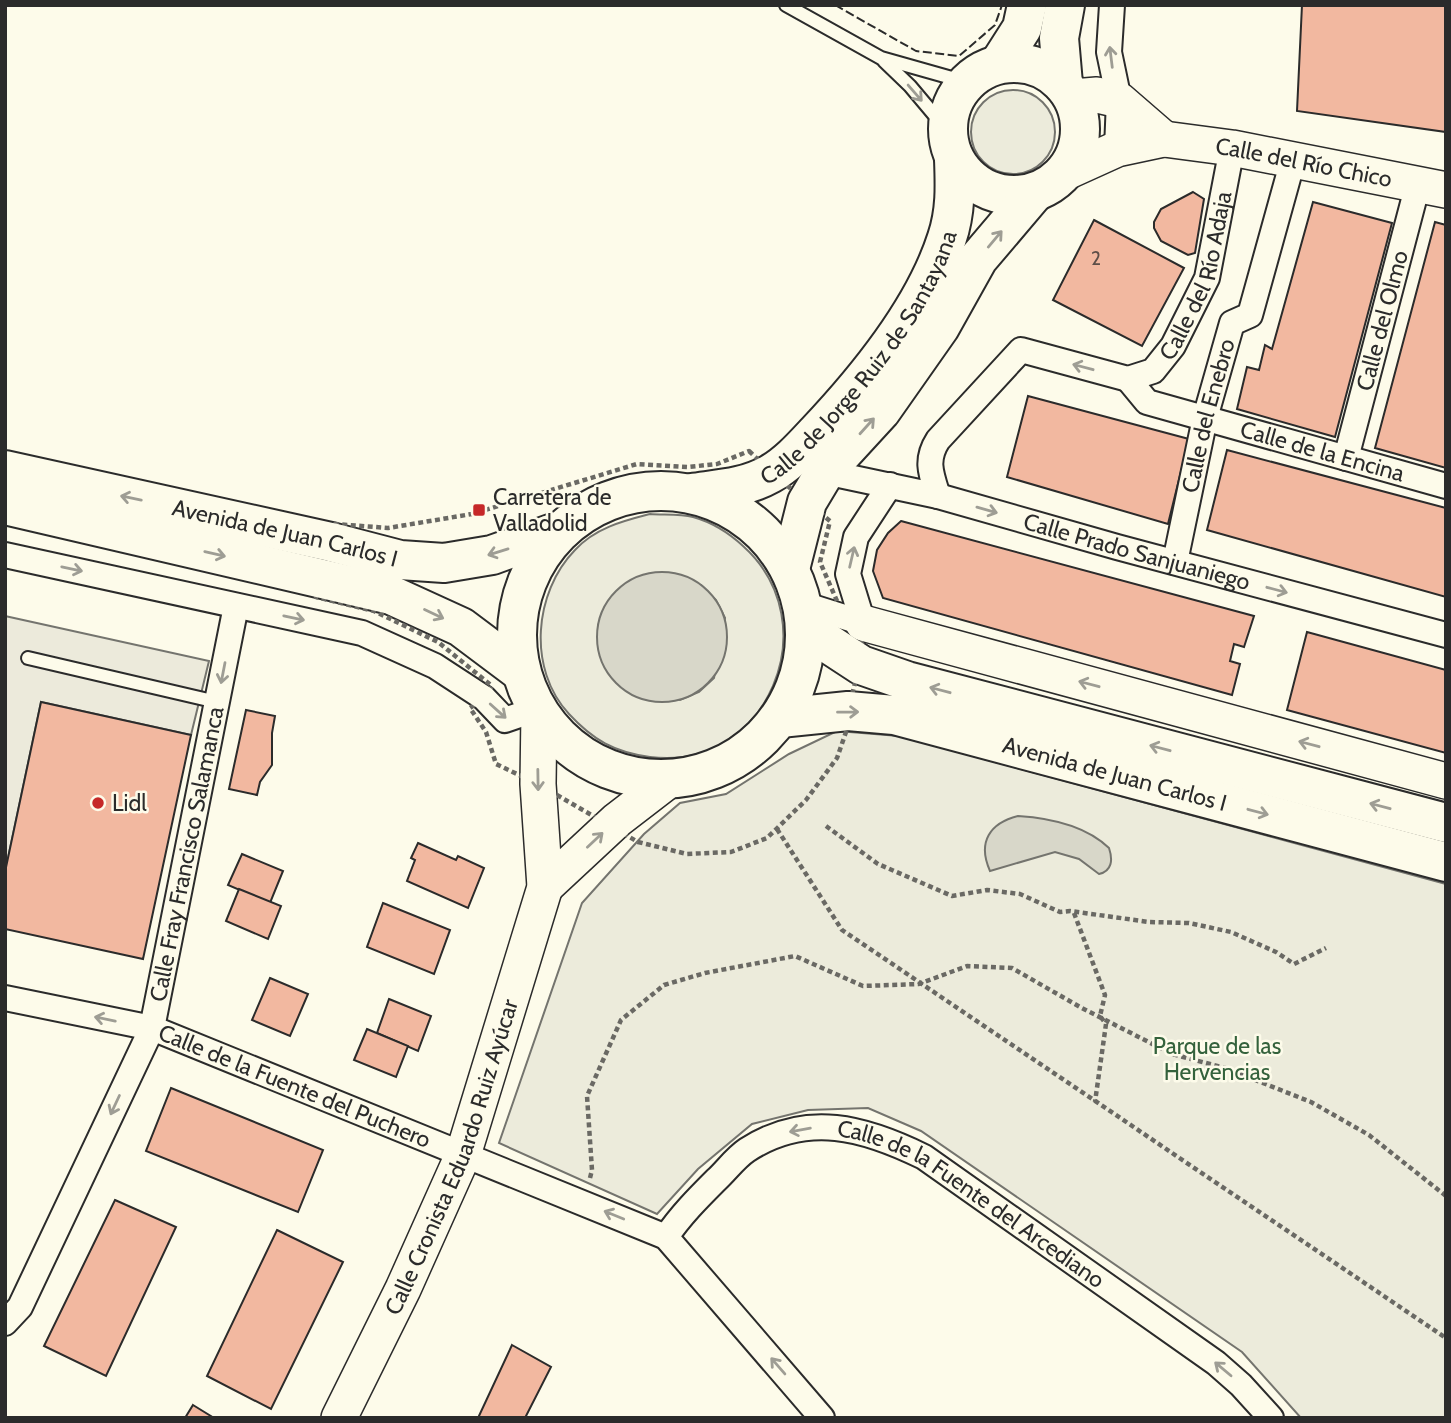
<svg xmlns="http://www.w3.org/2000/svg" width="1451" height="1423" font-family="Cabin,sans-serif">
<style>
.green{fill:#ecebdb;stroke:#74746e;stroke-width:2;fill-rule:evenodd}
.parking{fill:#eceadb;stroke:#74746e;stroke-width:2}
.water{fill:#d8d7c9;stroke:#74746e;stroke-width:2}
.building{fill:#f2b8a0;stroke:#2b2b2b;stroke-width:2}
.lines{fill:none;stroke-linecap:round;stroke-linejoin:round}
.lane-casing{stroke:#2b2b2b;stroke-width:16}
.street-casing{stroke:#2b2b2b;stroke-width:28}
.secondary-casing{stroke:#2b2b2b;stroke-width:38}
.highway-casing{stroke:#2b2b2b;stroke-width:42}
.path{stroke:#6a6964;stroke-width:4.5;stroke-dasharray:5 3.5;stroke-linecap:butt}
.lane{stroke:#fdfbea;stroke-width:12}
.street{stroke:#fdfbea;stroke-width:24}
.secondary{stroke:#fdfbea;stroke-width:35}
.highway{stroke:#fdfbea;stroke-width:38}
.fence{stroke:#2b2b2b;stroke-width:2;stroke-dasharray:9 3.5;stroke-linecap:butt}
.oneway{stroke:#9e9d94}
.poi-dot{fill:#c62828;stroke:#fdfbea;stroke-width:2.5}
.labels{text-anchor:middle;stroke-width:5;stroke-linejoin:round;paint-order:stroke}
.number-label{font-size:19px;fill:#5d4e48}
.street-label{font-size:23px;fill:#2b2b2b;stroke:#fdfbea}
.poi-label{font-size:23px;fill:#2b2b2b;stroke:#fdfbea;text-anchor:start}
.park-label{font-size:23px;fill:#34623c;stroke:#fdfbea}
</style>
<rect width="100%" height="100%" fill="#fdfbea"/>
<g class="green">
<circle cx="1013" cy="132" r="42"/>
<path d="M650,514C664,515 680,514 693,517C711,522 729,533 743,546C829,623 768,772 650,757C614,752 593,740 569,714C527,669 534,592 575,550C595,528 623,521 650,514ZM701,585L716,600L725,618L714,678L699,692L680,700L598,648V626L606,605Z"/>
<path d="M837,731L899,736L1446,884V1418H1301L1242,1352L921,1131L868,1108L808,1110L752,1124L698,1169L657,1214L499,1143L582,903L644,834L680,803L726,794L789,754Z"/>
</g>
<path class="parking" d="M5,616L209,661L191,735L41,702L5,872Z"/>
<g class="water">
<circle cx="662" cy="637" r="65"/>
<path d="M1018,816C1050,818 1086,826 1109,848C1113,860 1112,871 1099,874L1079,859L1055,852L990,871C977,842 990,823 1018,816Z"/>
</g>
<g class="building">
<path d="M1302,5H1446V132L1297,111Z"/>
<path d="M1193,192L1204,199L1195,253L1188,255L1161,241L1154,228V222L1161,209Z"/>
<path d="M1313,202L1392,223L1335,437L1237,409L1247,367L1259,370L1265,345L1272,349Z"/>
<path d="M1094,220L1184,268L1142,346L1053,300Z"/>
<path d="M1435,222L1446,225V468L1375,448Z"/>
<path d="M1028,396L1189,439L1168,524L1007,477Z"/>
<path d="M1227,450L1446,508V597L1207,530Z"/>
<path d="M901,521L1254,616L1244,647L1234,644L1230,661L1240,664L1232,695L883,598L873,571L877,550L888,533Z"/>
<path d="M1307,632L1446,670V753L1287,710Z"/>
<path d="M41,702L191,735L143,959L5,929V872Z"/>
<path d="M246,710L275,716L272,733V765L260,782L257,795L229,789Z"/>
<path d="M418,843L456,860L458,856L484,868L468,908L407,881L415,860L411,858Z"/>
<path d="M242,854L283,871L270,903L228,885Z"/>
<path d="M239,889L281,906L268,939L226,921Z"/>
<path d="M383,903L450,930L434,974L367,947Z"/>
<path d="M270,978L308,994L290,1036L252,1020Z"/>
<path d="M389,999L431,1016L418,1051L377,1033Z"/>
<path d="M367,1029L408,1046L396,1077L354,1060Z"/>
<path d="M171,1088L323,1150L298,1212L146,1151Z"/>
<path d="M115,1200L176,1227L106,1376L44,1346Z"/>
<path d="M277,1230L343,1262L271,1409L207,1376Z"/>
<path d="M512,1345L551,1367L525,1418H478Z"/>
<path d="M193,1405L214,1418H185Z"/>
</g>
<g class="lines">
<defs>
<g id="lane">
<path d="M786,5L881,58L966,82"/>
<path d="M884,61L910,86L947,130"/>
<path d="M28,658L217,702"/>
</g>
<g id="street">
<path d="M1112,5L1109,52L1119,100L1117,149"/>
<path id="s1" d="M1128,379L1147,402L1446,486"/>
<path id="s2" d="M1346,458L1418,184"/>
<path id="s3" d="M825,472L938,496L1117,547L1446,635"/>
<path id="s4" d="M938,496C931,474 925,460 938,440L1021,350L1128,379L1153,371L1173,346L1207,278L1232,148"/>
<path d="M5,555L362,633L435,666L484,698L505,720L537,709"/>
<path id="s5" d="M1175,562L1205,418L1232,323L1250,315L1293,160"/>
<path d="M803,604L863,623"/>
<path d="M863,623L848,574L856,537L890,485"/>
<path id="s6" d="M5,998L152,1028L666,1237L822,1418"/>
<path id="s7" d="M666,1237C681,1215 698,1198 716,1180C726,1171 735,1158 747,1150C807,1111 865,1128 924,1157L1216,1363L1241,1385L1271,1418"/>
<path id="s8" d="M5,1323L20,1307L152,1028L236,606"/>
</g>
<g id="secondary">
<path d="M1073,97L1097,95L1119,100L1164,139"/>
<path id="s9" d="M1064,173L1117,149L1164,139L1232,148L1446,190"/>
<path d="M863,623L1446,781"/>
<path d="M545,887L617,820L669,780"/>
<path id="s10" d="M339,1418L403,1289L463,1155L545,887L538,784L539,712"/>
</g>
<g id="highway">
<circle cx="1014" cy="129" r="66"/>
<path d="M999,64L1022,28L1027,5"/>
<path d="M1063,84L1059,38L1065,5"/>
<path id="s11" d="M5,470L331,542L400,560L444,563L492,555L562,530"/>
<circle cx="661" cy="635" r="144"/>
<path id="s12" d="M692,493C719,489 745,488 770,474C788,464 803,447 817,432C867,379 925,307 947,238C956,211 955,186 954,159"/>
<path d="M5,505L391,595L461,627L521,672"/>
<path d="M790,569L807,502L825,472L881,411L940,327L978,259L1034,193"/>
<path d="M806,629L861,665L907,681L1446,823"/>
<path id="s13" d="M780,718L848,711L894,715L1446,862"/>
</g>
</defs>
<use href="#lane" class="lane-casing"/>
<use href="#street" class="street-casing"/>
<use href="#secondary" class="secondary-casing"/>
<use href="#highway" class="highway-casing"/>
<g class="path">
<path d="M749,451L772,473L830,521L820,562L844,617L864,647L848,711L846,732L837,758L806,800L767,838L731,852L687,854L638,842L538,784L496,764L486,732L470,708L484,698L492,686L438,642L374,611L316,597L335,524L388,528L472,514L637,464L688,467L717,464Z"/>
<path d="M826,826L878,864L952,896L987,890L1020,894L1060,912L1070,911L1149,922L1189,923L1231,932L1276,952L1294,964L1326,948"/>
<path d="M777,829L842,930L1446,1338"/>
<path d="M1074,913L1105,995L1100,1016L1106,1024L1095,1102"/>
<path d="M590,1178L592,1170L587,1096L621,1020L664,985L705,973L795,956L863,986L919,984L967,966L1012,968L1080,1007L1172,1054L1225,1068L1311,1102L1369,1135L1446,1196"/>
</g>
<use href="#lane" class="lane"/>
<use href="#street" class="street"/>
<use href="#secondary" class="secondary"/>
<use href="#highway" class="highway"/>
<path class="fence" d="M835,5L916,51L959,56L995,25L1002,5"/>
</g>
<defs><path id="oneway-shaft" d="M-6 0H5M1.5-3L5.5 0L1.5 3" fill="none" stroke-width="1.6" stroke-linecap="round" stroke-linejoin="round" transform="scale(1.75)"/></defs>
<g class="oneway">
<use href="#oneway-shaft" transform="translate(1111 57) rotate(-97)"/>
<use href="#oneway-shaft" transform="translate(915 93) rotate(49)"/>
<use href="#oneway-shaft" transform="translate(995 239) rotate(-50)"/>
<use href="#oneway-shaft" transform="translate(1083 367) rotate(-165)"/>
<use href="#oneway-shaft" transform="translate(867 426) rotate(-48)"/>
<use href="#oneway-shaft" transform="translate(131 498) rotate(-168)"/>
<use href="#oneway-shaft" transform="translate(987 510) rotate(16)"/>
<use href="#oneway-shaft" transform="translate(498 552) rotate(163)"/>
<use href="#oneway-shaft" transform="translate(215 554) rotate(13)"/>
<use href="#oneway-shaft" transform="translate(852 557) rotate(-77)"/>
<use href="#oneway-shaft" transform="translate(72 569) rotate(12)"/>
<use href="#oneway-shaft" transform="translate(1277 590) rotate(15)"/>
<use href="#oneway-shaft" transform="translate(434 614) rotate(25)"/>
<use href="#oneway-shaft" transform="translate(294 618) rotate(12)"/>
<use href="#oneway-shaft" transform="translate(223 673) rotate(101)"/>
<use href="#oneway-shaft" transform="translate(1089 684) rotate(-165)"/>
<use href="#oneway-shaft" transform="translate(940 690) rotate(-165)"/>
<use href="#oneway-shaft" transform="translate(498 711) rotate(42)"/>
<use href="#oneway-shaft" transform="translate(848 712) rotate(-1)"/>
<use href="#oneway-shaft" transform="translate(1309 744) rotate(-165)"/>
<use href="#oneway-shaft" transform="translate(1160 748) rotate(-165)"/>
<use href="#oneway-shaft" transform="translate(538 780) rotate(89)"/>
<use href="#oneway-shaft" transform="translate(1380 806) rotate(-165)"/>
<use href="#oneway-shaft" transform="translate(1258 812) rotate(15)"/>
<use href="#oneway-shaft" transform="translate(595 840) rotate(-43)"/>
<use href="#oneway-shaft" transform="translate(105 1019) rotate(-168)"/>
<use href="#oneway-shaft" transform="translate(115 1105) rotate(115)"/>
<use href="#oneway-shaft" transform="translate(800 1130) rotate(170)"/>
<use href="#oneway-shaft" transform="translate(614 1215) rotate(-158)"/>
<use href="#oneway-shaft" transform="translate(778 1366) rotate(-131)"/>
<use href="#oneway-shaft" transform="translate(1223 1369) rotate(-140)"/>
</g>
<g class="poi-dot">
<rect x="472" y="503" width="14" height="14" rx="3.5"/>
<circle cx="98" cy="803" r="7"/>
</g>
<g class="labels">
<g class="number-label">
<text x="1096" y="265">2</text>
</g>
<g class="street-label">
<text dy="8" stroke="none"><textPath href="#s9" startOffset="248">Calle del Río Chico</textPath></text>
<text dy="8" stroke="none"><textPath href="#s4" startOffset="425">Calle del Río Adaja</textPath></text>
<text dy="8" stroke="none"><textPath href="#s2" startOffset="142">Calle del Olmo</textPath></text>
<text dy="8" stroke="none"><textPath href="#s12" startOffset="229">Calle de Jorge Ruiz de Santayana</textPath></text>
<text dy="8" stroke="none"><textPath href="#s5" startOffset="150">Calle del Enebro</textPath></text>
<text dy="8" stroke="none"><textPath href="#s1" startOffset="212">Calle de la Encina</textPath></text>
<text dy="8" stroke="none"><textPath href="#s11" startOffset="287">Avenida de Juan Carlos I</textPath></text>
<text dy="8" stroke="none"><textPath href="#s3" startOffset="322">Calle Prado Sanjuaniego</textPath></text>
<text dy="8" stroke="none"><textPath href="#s13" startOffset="343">Avenida de Juan Carlos I</textPath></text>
<text dy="8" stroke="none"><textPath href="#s8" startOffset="508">Calle Fray Francisco Salamanca</textPath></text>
<text dy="8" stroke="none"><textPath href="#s6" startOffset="304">Calle de la Fuente del Puchero</textPath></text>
<text dy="8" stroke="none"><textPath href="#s10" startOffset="285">Calle Cronista Eduardo Ruiz Ayúcar</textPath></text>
<text dy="8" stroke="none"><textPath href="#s7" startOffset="369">Calle de la Fuente del Arcediano</textPath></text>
</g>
<g class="poi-label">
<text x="493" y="505">Carretera de<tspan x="493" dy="26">Valladolid</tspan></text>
<text x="112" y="811">Lidl</text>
</g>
<g class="park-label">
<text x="1217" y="1054">Parque de las<tspan x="1217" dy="26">Hervencias</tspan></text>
</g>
</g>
<rect width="1451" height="1423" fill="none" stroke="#2b2b2b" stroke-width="14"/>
</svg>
